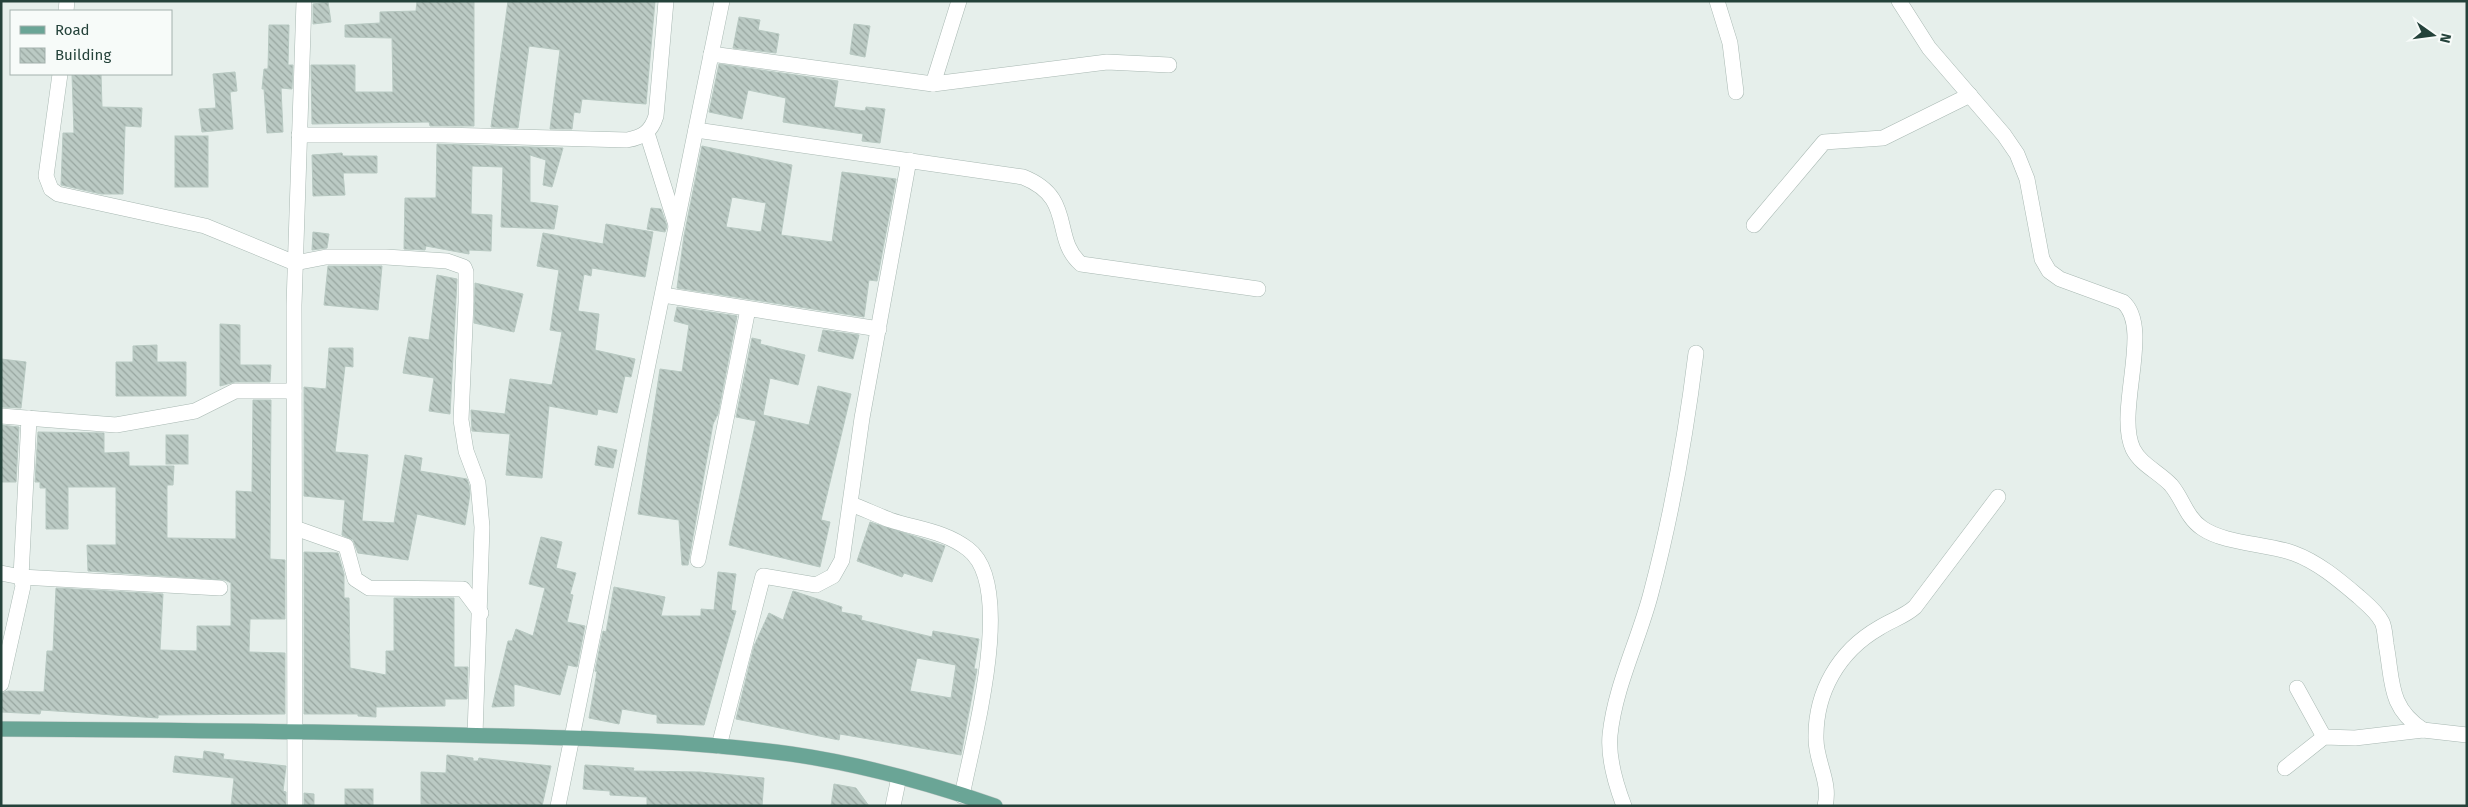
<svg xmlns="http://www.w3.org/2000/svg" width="2468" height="807" font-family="'Fira Sans',sans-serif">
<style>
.building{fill:url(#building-back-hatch);stroke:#b8c9c2;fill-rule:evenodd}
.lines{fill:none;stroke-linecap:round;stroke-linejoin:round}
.minor-casing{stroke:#a8b8b2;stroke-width:16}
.major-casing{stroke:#c2cac8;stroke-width:16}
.minor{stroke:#fff;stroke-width:15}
.major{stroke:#6aa596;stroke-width:15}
</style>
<defs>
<pattern id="building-back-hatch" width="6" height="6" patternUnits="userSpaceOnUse" patternTransform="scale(1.25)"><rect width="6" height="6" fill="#bbcac4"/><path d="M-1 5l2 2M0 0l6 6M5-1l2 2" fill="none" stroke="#98a6a0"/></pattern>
</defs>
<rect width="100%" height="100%" fill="#e6efeb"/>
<g class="building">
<path d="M417,1H474V126H430L429,122L312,124L311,65H355V92H393L392,38L345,37V25L380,23V12L416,11Z"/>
<path d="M508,1H655L646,104L582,99L580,113L574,112L572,129H550L560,50L529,46L518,128L491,127Z"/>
<path d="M328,2L331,22L313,24V4Z"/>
<path d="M739,17L760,20L758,30L779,34L776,53L733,48Z"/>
<path d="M854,24L870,26L865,57L850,54Z"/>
<path d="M269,25H289L288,65H293L292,89L281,88L283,132L267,133L264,89H262L264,69H268Z"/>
<path d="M719,64L838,81L834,107L865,111L866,107L885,109L880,143L862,141L863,134L783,122L786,98L748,90L742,119L709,112Z"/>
<path d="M235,72L237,91L230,92L233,129L202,132L199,109L216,108L213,74Z"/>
<path d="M72,74H101L102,107L142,108L141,127L125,126L123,194H101L61,185L63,133H74Z"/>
<rect x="175" y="136" width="33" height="51"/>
<path d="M437,144L563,148L552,187L543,185L546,160L530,155V202L558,206L554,229L501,227L503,167L472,166L471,214L492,215L491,251L469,250V254L426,246L425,250L404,249L405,198H436Z"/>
<path d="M702,146L792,165L781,235L832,242L842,172L896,179L877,281L869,280L864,317L677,288L684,236ZM732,197L766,203L761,232L726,227Z"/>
<path d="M342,153L343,156H377V173H343L345,195L313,196L312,155Z"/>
<path d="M651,208L661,209L667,226L665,232L647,229Z"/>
<path d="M606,224L653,232L645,277L592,268L591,276L584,274L578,311L599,314L595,350L635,359L631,377L625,376L617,413L598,409L597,415L549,406L542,478L506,475L510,434L472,431L471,410L505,414L510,379L552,385L562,332L550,330L559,270L537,266L543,233L603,244Z"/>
<path d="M313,232L329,234L327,248L312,250Z"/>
<path d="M328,266H382L378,310L324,305Z"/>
<path d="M437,275L457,279L450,414L429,411L434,378L403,373L409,337L429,340Z"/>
<path d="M475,283L523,294L514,332L474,323Z"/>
<path d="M677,307L737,316L718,414L713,424L688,565H682L679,520L638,514L660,369L682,372L689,325L674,321Z"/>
<path d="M220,324L240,325V365H271L270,382H235L220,386Z"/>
<path d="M823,330L859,335L853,359L818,351Z"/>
<path d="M752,338L761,340L760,344L805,355L798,385L770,378L763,415L809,425L818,386L851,394L821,520L830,522L820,567L729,545L756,421L736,417Z"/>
<path d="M157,345V362H186V396H116V362H133V346Z"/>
<path d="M329,348H353V367L345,366L335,452L368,455L362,521L394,523L405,455L422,458L420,471L467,479L469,485L470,494L465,525L417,514L408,560L358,553L353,540L342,535L345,500L304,496V387L326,389Z"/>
<path d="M1,359L26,362L21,408L1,407Z"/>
<path d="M253,400H271L270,559L285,560V619H250L249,652L285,653V714L158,715V718L41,710L40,714L1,712V693L8,691L44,692L47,651H53L56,588L163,594L160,650L197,651V626H231V583L225,580L88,571L87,545H116V487H68V529H46V488H40V482H35L38,432L104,433V453L129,452V466H174L173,485H167V538L236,539V491L252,492Z"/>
<path d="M1,425L19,427L16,482H1Z"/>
<rect x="166" y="435" width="22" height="29"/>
<path d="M598,446L617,450L613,468L595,465Z"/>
<path d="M870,522L945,546L932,582L904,573L902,577L857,561Z"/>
<path d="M541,537L562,542L556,568L576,573L570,594L573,595L567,622L585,626L577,667L568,665L560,695L514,684V706L492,707L508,641H512L516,629L533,636L545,588L529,584Z"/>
<path d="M304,552L338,553L344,574V598H349L350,668L386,675V651H394V598H454V667H468L467,699H445V706L376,707V717L358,716V714H304Z"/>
<path d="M718,572L736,574L731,610L736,611L704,725L657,723V715L622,709L619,724L589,718L597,672L595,671L603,631L606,632L614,587L665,597L661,616H701V609L714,610Z"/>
<path d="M793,591L842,607L841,612L862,616L861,620L932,637L933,631L979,639L974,669H977L961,755L840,734L839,740L736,719L754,646L769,613L783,620ZM917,658L956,665L951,698L910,691Z"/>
<path d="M204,751L224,754L223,759L286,766L283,791L286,792V806H231L234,778L173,772L175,756L203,759Z"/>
<path d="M447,755L473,758V761H478L479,758L551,766L542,806L421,804V772L446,773Z"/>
<path d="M585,765L634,768L633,771L700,772L764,778L762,806H647V797L610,795V791L583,789Z"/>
<path d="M834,784L856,788L869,806H831Z"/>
<rect x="345" y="789" width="28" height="17"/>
<path d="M304,793L314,794V806H304Z"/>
</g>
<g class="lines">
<defs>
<g id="minor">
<path d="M1717,1L1730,43L1736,92"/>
<path d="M1899,1L1929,48L2004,135L2017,154L2027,179L2042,259L2049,271L2060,279L2123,302C2153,328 2115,411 2133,449C2141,465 2159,472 2171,485C2183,499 2186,517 2202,528C2225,544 2265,543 2293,553C2318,562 2339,580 2359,597C2367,604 2377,612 2382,622C2385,628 2385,637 2386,644C2393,681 2388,707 2423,730"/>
<path d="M66,11L67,1"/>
<path d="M711,54L933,84L1107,62L1169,65"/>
<path d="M60,74L46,176L51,189L58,194L205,226L295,263L326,257H386L447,261L464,267L466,272V302L461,420L466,451L478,483L482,527L475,735"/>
<path d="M933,84L959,1"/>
<path d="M696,130L1023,177C1076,198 1051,238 1081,264L1258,289"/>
<path d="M647,133L676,225"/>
<path d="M299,135H443L627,140C643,137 651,132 656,116L666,1"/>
<path d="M1754,225L1824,142L1883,138L1970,95"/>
<path d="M663,295L879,329"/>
<path d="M1,416L116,425L195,411L235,391H294"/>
<path d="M851,504C864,509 877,515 890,520C917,529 945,531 968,549C1017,586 972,743 962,796"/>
<path d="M295,528L346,546L355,579L369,588L463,589L481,613"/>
<path d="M698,560L748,309"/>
<path d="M1,573L21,577L220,588"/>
<path d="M1,684L23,586L21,577L29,418"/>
<path d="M2297,688L2324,737"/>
<path d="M719,746L763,576L816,585L833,576L842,560L862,418L909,160"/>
<path d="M2285,768L2324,737L2355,738L2423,730L2467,735"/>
<path d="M295,806L294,305L304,1"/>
<path d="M558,806L722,1"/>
<path d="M893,806L899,777"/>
<path d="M1624,806C1616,785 1608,757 1610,735C1615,686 1639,640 1651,593C1672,514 1686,434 1696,353"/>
<path d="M1825,806C1831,782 1816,762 1816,739C1815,692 1839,651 1879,628C1891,620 1904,617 1915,607L1998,497"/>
</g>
<path id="major" d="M1,729C154,730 307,731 459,735C570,738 681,739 791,754C860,764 929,783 995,806"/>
</defs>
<use href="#minor" class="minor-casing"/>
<use href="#major" class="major-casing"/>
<use href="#minor" class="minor"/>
<use href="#major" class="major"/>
</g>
<rect width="2468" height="807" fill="none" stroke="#24423a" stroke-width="5"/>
<rect x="10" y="10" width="162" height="65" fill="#f7fbf9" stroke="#a3b1ad"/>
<rect x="20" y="26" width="25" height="8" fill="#6aa596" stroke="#a3b1ad"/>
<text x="55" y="35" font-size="15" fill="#24423a">Road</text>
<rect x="20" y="48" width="25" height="15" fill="url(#building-back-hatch)" stroke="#a3b1ad"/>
<text x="55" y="60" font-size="15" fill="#24423a">Building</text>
<g transform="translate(2433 35) rotate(104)" stroke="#f7fbf9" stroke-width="4" paint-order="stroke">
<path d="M0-4L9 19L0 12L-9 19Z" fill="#24423a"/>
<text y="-8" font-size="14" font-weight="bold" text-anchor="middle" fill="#24423a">N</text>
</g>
</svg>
